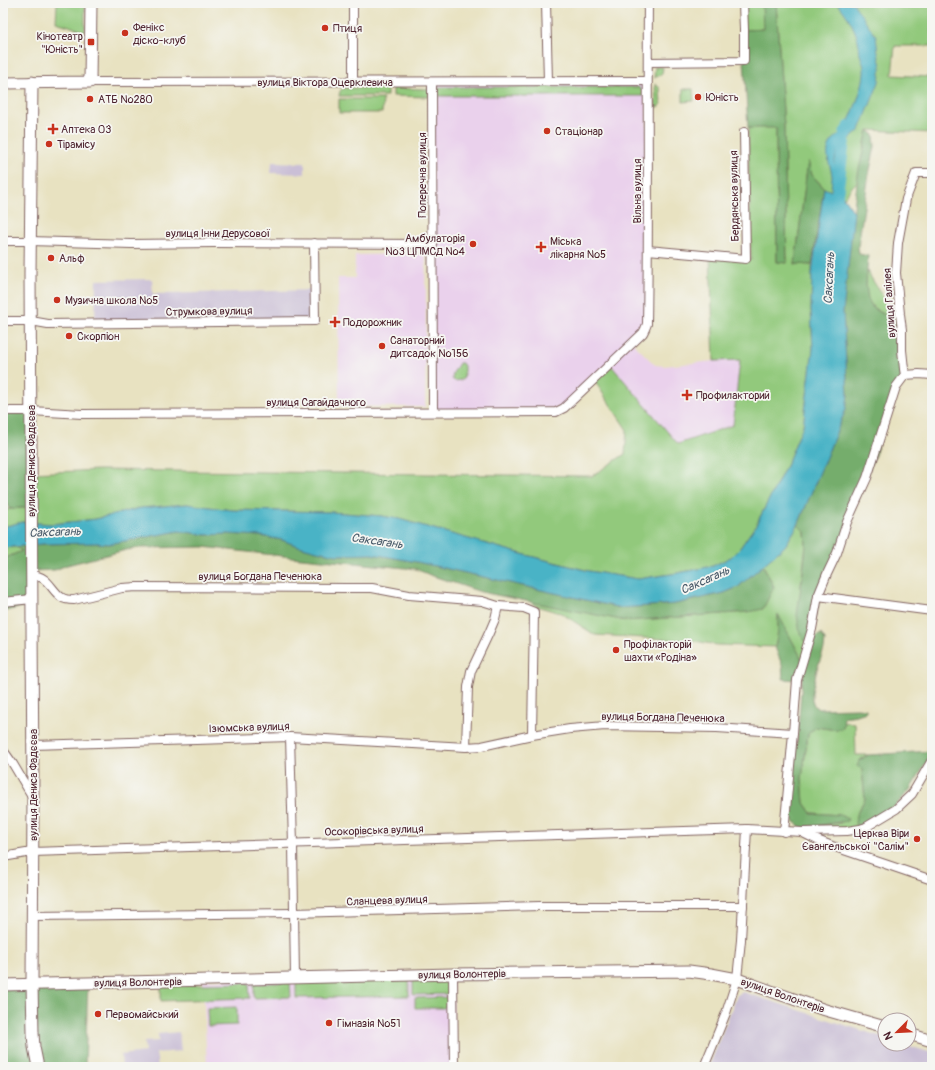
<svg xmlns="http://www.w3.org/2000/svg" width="935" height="1070" font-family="Pangolin,sans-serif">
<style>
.built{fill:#ead1ec}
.industrial{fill:#cabfd6}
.green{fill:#92c97c;stroke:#6e7454}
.forest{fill:#75ad6c;stroke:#60664c}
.water{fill:#48b3c6;stroke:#496978}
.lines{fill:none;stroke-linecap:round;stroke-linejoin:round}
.river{stroke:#48b3c6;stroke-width:12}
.street-casing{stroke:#816360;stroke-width:10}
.secondary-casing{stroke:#816360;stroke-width:13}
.street{stroke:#fff;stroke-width:8}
.secondary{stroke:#fff;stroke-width:11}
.poi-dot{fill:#c8321e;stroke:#f6f6f2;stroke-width:1.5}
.labels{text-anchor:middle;stroke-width:3.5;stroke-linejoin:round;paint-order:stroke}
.poi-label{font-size:11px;fill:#4a1f2b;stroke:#f6f6f2;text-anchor:start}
.street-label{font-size:11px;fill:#4a1f2b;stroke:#f6f6f2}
.water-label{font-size:12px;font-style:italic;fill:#495a69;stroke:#f6f6f2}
</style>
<rect width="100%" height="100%" fill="#f6f6f2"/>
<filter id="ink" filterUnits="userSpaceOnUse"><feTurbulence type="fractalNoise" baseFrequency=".025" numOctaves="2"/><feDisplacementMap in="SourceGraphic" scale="8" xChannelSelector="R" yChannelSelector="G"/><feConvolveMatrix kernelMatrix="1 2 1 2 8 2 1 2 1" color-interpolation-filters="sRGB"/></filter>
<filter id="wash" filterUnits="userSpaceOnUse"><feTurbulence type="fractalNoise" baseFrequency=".012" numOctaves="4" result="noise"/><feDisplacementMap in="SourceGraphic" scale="16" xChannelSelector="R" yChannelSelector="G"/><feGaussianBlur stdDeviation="0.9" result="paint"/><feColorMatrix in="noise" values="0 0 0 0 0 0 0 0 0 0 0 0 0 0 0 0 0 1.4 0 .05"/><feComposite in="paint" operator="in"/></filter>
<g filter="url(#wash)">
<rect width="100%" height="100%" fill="#e8e2c1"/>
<g class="built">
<path d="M647,81V324L633,343L655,365L664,366L714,361L740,360L733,425L678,444L610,364L564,408L433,412L432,82Z"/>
<path d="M423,254L426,256L425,285H426L425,407L339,406L338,278H355V255Z"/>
<path d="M453,974L454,1067H207L203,980Z"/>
</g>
<g class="industrial">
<path d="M272,162L305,163V174L271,173Z"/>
<path d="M152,279L153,294L314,290L315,321L95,323L96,280Z"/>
<path d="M743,992L885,1038V1044H903L932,1053V1067H709L737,995Z"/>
<path d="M179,1032L181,1051L156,1053L158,1067H122L121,1055L145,1052L144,1042L159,1041L158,1034Z"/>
</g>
<g class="green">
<path d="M57,3H85V32L69,26L56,22Z"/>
<path d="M743,3H762L764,29L744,30Z"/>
<path d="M776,3H932V46H895L892,75L932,77V133L868,130L860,167L858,181L852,187L844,198L824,188L812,175L808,162L795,264L812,265V273L811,309L813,349L803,426L787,464L756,525L740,548L731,557L713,566L678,573L638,579L589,571L522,554L399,519L382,516L331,512L232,510L187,504L141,508L96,519L53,524L22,522L3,527V510L31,507V473L99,470L592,476L625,454L627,430L594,380L610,364L678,444L733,425L740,360L714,361L710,255L751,260L748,128L776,127L777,262L787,263L784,127Z"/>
<path d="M655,67H663L662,74L654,78Z"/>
<path d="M655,84L660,88L661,105L656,108Z"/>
<path d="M439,87H639L643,92V96H436V90Z"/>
<path d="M345,88H385L387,91V96H339C340,91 340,89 345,88Z"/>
<path d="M393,88L429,89V97L393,96Z"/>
<path d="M683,89H693L694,101L683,102Z"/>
<path d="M733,95V100L705,101V96Z"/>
<path d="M339,99H383L382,113H339Z"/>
<path d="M867,271L888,305L900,314L902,350C898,341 892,324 886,316C883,312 876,311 873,307C864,298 865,282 867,271Z"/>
<path d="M459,363H462L464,366V378L461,380L455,381L452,379L453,373Z"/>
<path d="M798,525L805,532L806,545L801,586L807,645L803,661L778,615V631L775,647L717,645L695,641L595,635L561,613L536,606L531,602L571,609L626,621L748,612L774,587L763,565L785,546Z"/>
<path d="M16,547L22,551L3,559V548Z"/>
<path d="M844,722L855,723L856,755H868L860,760L862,769L865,799L856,815L858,828L823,830L802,828L841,823L840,815L811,813L804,803L802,778L808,734L816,727L830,729L843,728Z"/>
<path d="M409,978V996L296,998V982Z"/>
<path d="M451,979V994L413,995V980Z"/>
<path d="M290,982L291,997L254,998V984Z"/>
<path d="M249,983L250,998L161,1001V985Z"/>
<path d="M451,997L450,1004L444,1008H415V998Z"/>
<path d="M237,1007V1025L208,1026L207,1008Z"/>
</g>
<g class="forest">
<path d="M762,3H776L784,127L787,263L777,262L776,128H748L744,61V30L763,29Z"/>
<path d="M868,130L874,135L875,147L869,174L858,247L859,254L864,255L868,256L866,285L868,299L873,308L885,315L892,322L902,350L904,369L875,455L827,574L807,645L800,633L797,615L804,564L806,545L805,532L798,525L846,409L848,395L843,312L855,198C857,188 857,178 859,169C862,156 865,143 868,130Z"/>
<path d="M808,161L812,175L824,188L812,265L795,264Z"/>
<path d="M3,411H31V507L9,509L3,492Z"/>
<path d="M179,531L206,535L228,534L261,536L282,540L295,545L317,551L337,555L372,554L417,562L621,608L675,604L724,593L738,587L763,565L774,587L763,609L748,612L626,621L481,592L430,575L416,569L291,557L203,547L139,548L126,550L67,565L55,570L31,571L32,604L3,612V559L22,551L16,547L43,544L97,543L109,544Z"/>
<path d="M778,614L803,661L797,680L783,679L782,665L775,647L778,631Z"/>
<path d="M821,634L825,640L824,649L817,669L812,692V700L814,705L818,709L857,708L866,709V712L857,715L844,717L843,728C835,731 825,728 816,727L808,734L802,778L804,803L811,813L840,815L848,819L847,821L802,828L793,821L791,818V799L798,729L802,681L806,664L816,637Z"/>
<path d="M932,751V754L909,791L894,807L858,828L855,825L856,815L865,799L862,769L857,766L860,760L868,755Z"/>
<path d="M88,983L85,1067H3V985Z"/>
</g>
<path class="water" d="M837,3H853L876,36L878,53L881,66L879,82L860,130L850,139L839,145L835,160L836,173L840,196L844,198L854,212L843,312L848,395L846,409L798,525L785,546L738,587L724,593L675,604L621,608L417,562L372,554L337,555L317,551L295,545L282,540L261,536L228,534L206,535L179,531L109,544L97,543L43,544L3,548V527L22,522L53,524L96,519L141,508L187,504L232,510L331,512L382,516L399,519L522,554L589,571L638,579L678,573L713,566L731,557L740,548L756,525L787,464L803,426L813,349L811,309L812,273L824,188L831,191C831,186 832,181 832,176C831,167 826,158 828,149C830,139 840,135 845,128C852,117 865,83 864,70C864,65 862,60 860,55C859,48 859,41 856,34C852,23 845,12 837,3Z"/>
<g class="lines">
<path class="river" d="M836,203L845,133L849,127"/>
</g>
</g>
<g filter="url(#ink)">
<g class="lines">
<defs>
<g id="street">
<path d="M546,3L548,81"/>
<path d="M648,62L744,61V30L743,3"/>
<path d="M90,82L647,81"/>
<path d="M353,82V3"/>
<path d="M432,82L433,412"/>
<path d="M3,241H30L131,244L213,243L433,244"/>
<path d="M648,250L746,259L744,132"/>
<path d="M3,321H31L48,324L315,321L314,243"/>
<path d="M905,375L904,369L902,350V330L900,314L896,273L898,243L906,199L916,173H932"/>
<path d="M905,375L919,374L932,375"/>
<path d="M3,411H31L82,414L556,412L564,408L643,333L645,329L647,324C649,217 647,110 648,3"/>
<path d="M31,575C49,576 50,589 61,597C65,600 69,600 74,600L122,588L137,587L347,588H372L409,595L482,601L498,606L495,619L489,633L471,671L468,687L466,747L482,746L532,735L570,729L605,726L717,728L793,733"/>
<path d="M818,596L932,611"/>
<path d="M3,602L32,599"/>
<path d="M498,606L524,608L534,612L532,735"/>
<path d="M290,737L293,844L295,978"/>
<path d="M33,745L290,737L466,747"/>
<path d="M3,750L13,764L32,796"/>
<path d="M784,832L793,733L797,680L812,629L818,596L827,574L837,553L847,522L867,478L896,387L905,375"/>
<path d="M803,833L817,840L832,846L932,880"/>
<path d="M3,857L32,852L747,829L803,832L847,831L860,829L866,827L896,809L912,794L932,760"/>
<path d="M32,916L294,913L540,906H743"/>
<path d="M453,974L454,1067"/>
<path d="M704,1067L726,1013L737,979L741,940L747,829"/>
</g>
<g id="secondary">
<path d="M32,82L30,274L33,796L32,984L33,1033L34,1047L38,1067"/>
<path d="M3,83L90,82L91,3"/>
<path d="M3,985L453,974L689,971L711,974L737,979L822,1009L885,1027"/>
<path d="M909,1034L932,1041"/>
</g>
</defs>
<use href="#street" class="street-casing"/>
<use href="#secondary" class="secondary-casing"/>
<use href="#street" class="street"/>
<use href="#secondary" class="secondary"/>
</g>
</g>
<g class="poi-dot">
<circle cx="325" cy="28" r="4"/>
<circle cx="125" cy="33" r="4"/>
<rect x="87" y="38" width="8" height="8" rx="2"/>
<circle cx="698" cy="97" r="4"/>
<circle cx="90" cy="99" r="4"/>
<path d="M51 123h4v4h4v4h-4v4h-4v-4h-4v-4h4z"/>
<circle cx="547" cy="131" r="4"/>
<circle cx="49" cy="144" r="4"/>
<circle cx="473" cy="244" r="4"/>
<path d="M539 241h4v4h4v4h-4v4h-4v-4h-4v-4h4z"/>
<circle cx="51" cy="258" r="4"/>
<circle cx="57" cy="300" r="4"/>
<path d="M333 316h4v4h4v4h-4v4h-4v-4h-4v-4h4z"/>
<circle cx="69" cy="336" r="4"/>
<circle cx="382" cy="346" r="4"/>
<path d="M685 389h4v4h4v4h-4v4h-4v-4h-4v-4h4z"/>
<circle cx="616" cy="650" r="4"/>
<circle cx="917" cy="839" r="4"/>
<circle cx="98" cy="1014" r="4"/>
<circle cx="329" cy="1023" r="4"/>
</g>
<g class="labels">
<g class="poi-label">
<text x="133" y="31">Фенікс<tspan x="133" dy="13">діско-клуб</tspan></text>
<text x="333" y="32">Птиця</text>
<text x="83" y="40" text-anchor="end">Кінотеатр<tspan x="83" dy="13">"Юність"</tspan></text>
<text x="706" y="101">Юність</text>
<text x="98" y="103">АТБ №280</text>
<text x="61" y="133">Аптека 03</text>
<text x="555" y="135">Стаціонар</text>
<text x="57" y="148">Тірамісу</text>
<text x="465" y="242" text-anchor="end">Амбулаторія<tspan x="465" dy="13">№3 ЦПМСД №4</tspan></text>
<text x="550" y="245">Міська<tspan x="550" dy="13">лікарня №5</tspan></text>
<text x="59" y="262">Альф</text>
<text x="65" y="304">Музична школа №5</text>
<text x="343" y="326">Подорожник</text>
<text x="77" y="340">Скорпіон</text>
<text x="390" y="344">Санаторний<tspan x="390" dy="13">дитсадок №156</tspan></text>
<text x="696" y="399">Профилакторий</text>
<text x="624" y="648">Профілакторій<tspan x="624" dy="13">шахти «Родіна»</tspan></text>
<text x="909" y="837" text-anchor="end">Церква Віри<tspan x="909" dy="13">Євангельської "Салім"</tspan></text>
<text x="106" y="1018">Первомайський</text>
<text x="337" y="1027">Гімназія №51</text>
</g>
<g class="street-label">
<text x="325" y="86">вулиця Віктора Оцерклевича</text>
<text transform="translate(422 175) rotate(-90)" y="4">Поперечна вулиця</text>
<text transform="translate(637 191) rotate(-90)" y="4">Вільна вулиця</text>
<text transform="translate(734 196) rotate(-91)" y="4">Бердянська вулиця</text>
<text x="218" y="237">вулиця Інни Дерусової</text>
<text transform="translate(889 303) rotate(-94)" y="4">вулиця Галілея</text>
<text transform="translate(209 311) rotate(-1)" y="4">Струмкова вулиця</text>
<text x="316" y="406">вулиця Сагайдачного</text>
<text transform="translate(31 461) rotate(-90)" y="4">вулиця Дениса Фадєєва</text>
<text x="260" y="580">вулиця Богдана Печенюка</text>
<text transform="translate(663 717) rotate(1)" y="4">вулиця Богдана Печенюка</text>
<text transform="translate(249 727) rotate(-2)" y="4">Ізюмська вулиця</text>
<text transform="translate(33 785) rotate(-90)" y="4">вулиця Дениса Фадєєва</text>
<text transform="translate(374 830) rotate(-2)" y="4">Осокорівська вулиця</text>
<text transform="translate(387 900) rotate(-2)" y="4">Сланцева вулиця</text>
<text transform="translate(462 974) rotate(-1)" y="4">вулиця Волонтерів</text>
<text transform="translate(138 982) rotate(-1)" y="4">вулиця Волонтерів</text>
<text transform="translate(783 995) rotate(19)" y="4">вулиця Волонтерів</text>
</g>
<g class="water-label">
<text transform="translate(829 278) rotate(-87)" y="4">Саксагань</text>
<text transform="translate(55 532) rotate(-2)" y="4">Саксагань</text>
<text transform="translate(377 541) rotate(8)" y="4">Саксагань</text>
<text transform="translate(705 580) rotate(-24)" y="4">Саксагань</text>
</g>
</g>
<rect width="935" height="1070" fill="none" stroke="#f6f6f2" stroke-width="16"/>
<g transform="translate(897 1032) rotate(246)"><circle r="19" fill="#f6f6f2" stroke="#b1a0a2"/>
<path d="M0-3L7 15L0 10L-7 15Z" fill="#c8321e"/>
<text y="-6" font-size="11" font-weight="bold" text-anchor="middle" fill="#4a1f2b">N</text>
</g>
</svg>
